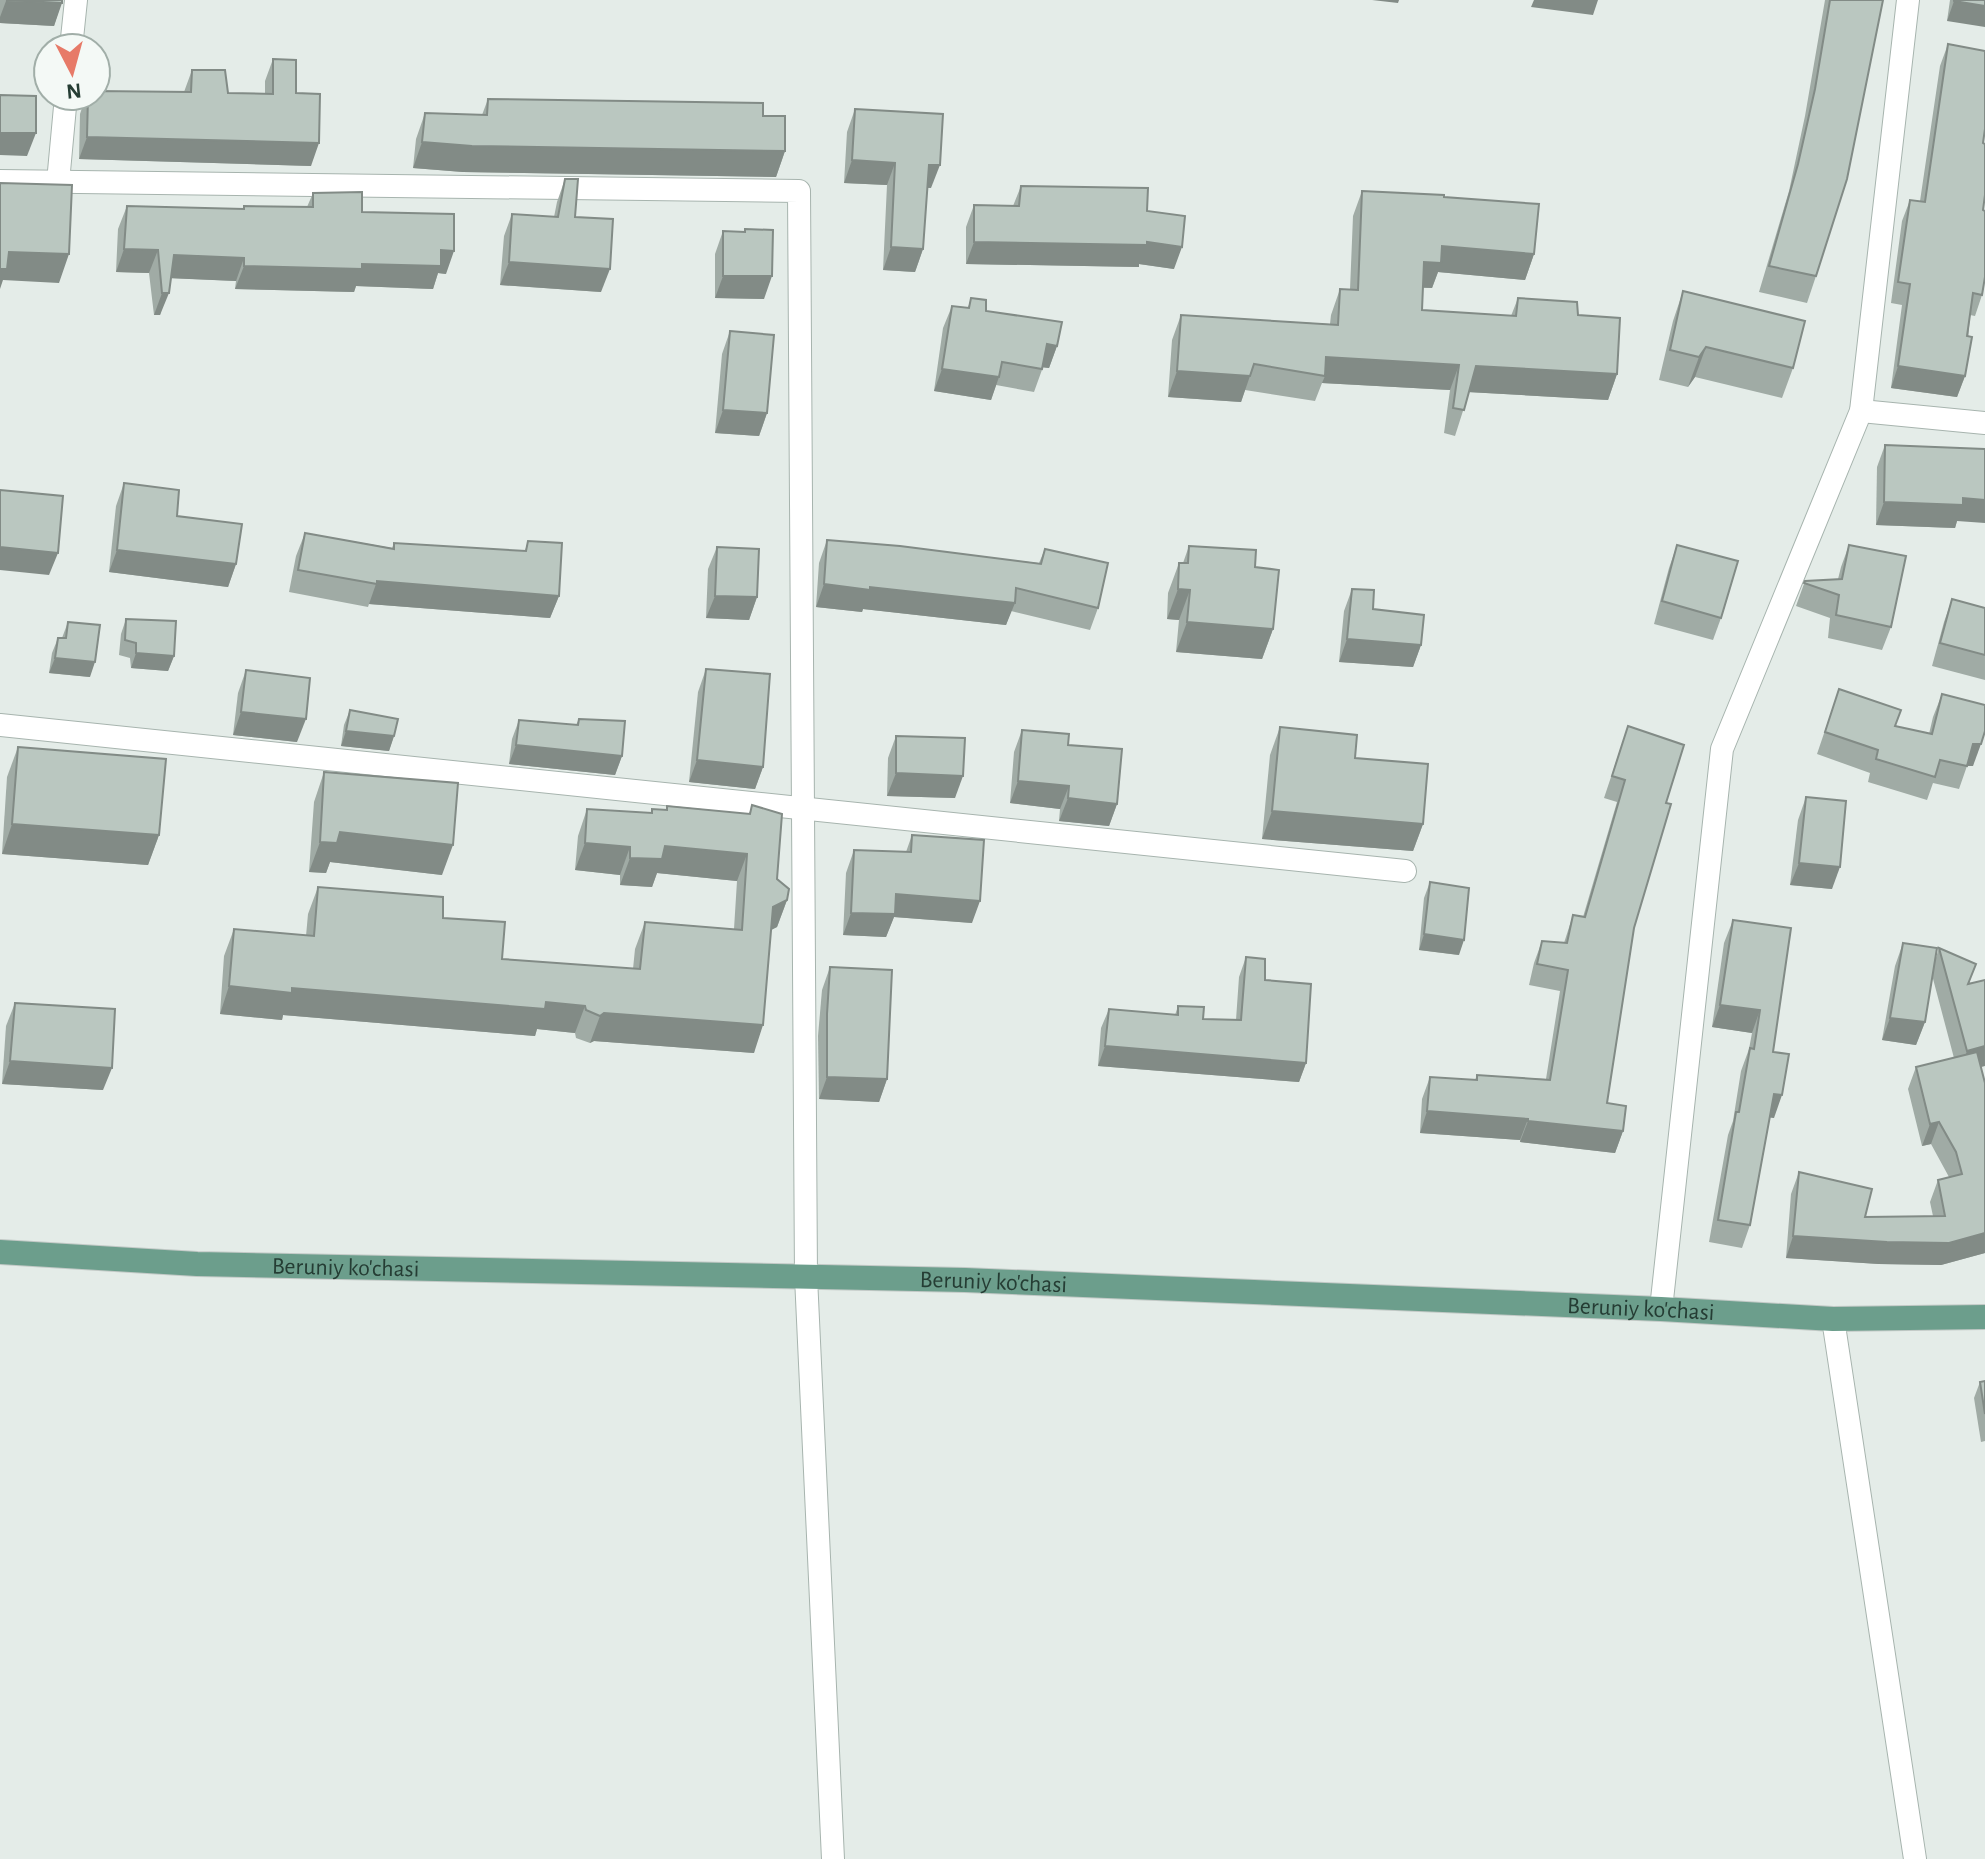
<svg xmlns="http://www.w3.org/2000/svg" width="1985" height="1859" font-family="'Alegreya Sans',sans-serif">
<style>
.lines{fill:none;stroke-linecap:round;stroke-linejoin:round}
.minor-casing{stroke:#a7b4ae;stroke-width:24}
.major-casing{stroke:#c2c9c6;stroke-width:26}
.minor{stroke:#fff;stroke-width:22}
.major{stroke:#6c9e8c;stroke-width:24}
.wall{fill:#a0aba5}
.shaded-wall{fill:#828b86}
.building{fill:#bac7c0;stroke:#828b86;stroke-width:2}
.labels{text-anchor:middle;stroke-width:6;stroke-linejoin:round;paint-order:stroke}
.street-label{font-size:24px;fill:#253d34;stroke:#f4f9f6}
</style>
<rect width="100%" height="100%" fill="#e4ece8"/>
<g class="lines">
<defs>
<g id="minor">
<path d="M71,48L76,0"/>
<path d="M0,181L799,191L806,1277L833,1859"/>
<path d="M58,182L66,96"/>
<path d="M1861,411L1985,423"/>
<path d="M0,725L1405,871"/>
<path d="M1661,1309L1722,749L1861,411L1908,0"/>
<path d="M1833,1319L1915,1859"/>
</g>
<g id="major">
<path id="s1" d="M0,1252L197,1264L965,1280L1661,1309L1833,1319L1985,1317"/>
</g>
</defs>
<use href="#minor" class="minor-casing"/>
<use href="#major" class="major-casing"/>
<use href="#minor" class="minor"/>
<use href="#major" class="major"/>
</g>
<g class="wall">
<path d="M0,0H62L54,26L0,23Z"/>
<path d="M1825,0H1883L1816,276L1807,303L1759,292L1789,191L1805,116Z"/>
<path d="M1950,0H1985L1947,21Z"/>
<path d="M1948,44L1983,143L1982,295L1975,316L1970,315L1965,376L1957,397L1891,388L1902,305L1891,303L1902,221L1910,200L1920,201L1940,66Z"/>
<path d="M273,59L296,93L311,166L79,159L80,114L86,96L184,92L192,70L228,93L265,94V81Z"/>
<path d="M488,99L763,116L785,151L776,177L463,172L413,168L416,139L425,113L482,115Z"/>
<path d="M855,109L931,188H927L923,249L915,272L883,270L887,185L844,183L847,132Z"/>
<path d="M565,179L575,217L601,292L500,285L504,236L512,214L554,217L557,202Z"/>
<path d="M1021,186L1147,211L1174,269L1139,264V267L966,264V227L974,205L1013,206Z"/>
<path d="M1362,191L1444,197L1534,254L1525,280L1438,272L1432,288H1423L1422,310L1511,316L1518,298L1578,315L1617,374L1608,400L1469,392L1455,436L1444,433L1450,390L1322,383L1315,401L1245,390L1241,402L1168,397L1172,340L1181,315L1330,324L1331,315L1340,289L1350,290L1353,216Z"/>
<path d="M313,193L362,212L446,274L438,273L433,289L356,286L354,292L235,289L236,281L171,278L160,315H154L149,273L116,272L118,229L127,206L243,209L244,206L307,207Z"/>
<path d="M723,231L744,232L764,299L715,298V254Z"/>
<path d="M1683,291L1793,368L1782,398L1695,377L1688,387L1659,380L1673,321Z"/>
<path d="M971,298L986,311L1057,346L1049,368L1043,367L1034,392L996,385L991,400L934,391L943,328L952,306L968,308Z"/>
<path d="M730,331L767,413L759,436L715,433L722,354Z"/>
<path d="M1885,445L1957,521L1955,528L1876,525L1877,467Z"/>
<path d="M124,483L177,516L236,564L228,587L109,572L116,506Z"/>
<path d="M305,533L392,548L394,543L525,551L528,541L559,596L550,618L369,604L368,607L289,592L296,556Z"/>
<path d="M827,540L1039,563L1045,549L1098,608L1090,630L1011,611L1006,625L863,609L862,612L816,607L819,563Z"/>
<path d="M1677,545L1721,618L1713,640L1654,624L1669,568Z"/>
<path d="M1849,545L1891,627L1882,650L1828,638L1830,618L1796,606L1805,581L1838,579L1841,567Z"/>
<path d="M1189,546L1255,567L1273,629L1262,659L1176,652L1179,620L1167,619L1168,593L1179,563H1183Z"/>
<path d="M717,547L757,597L749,620L706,618L708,569Z"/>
<path d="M1352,589L1373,609L1421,645L1413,667L1339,662L1344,611Z"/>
<path d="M1952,599L1985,608V680L1932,666L1944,622Z"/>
<path d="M126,619L174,656L168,671L131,668L130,658L119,655L121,634Z"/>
<path d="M68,622L90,677L49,673L52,653L58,638H62Z"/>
<path d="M706,669L763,767L755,789L689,782L698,692Z"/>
<path d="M246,670L297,742L233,735L238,693Z"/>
<path d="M1839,689L1895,726L1929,734L1933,717L1942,694L1973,766H1967L1959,789L1933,783L1927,800L1868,782L1870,773L1817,754Z"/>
<path d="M350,710L394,736L389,751L341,746L344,725Z"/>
<path d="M579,719L622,756L615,775L509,764L512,739L519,720L576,725Z"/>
<path d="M1628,726L1666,803L1634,928L1607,1103L1623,1131L1615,1153L1520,1142V1140L1420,1133L1422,1099L1430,1077L1475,1080L1477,1075L1546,1079L1560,991L1529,985L1534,963L1542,941L1564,943L1573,915L1583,917L1617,802L1604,798Z"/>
<path d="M1280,727L1355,758L1423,824L1413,851L1262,839L1270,755Z"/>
<path d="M1022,730L1068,745L1117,804L1109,826L1059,821L1060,809L1010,803L1014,752Z"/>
<path d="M896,736L955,798L887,796L888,758Z"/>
<path d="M18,747L159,835L148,865L2,854L7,777Z"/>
<path d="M324,772L442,875L330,862L326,873L309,872L314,802Z"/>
<path d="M1806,797L1832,889L1790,885L1798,820Z"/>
<path d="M752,805L777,879L787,900L777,927L771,930L754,1053L594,1041L590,1043L576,1038L575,1033L537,1029L535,1036L283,1015L282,1020L220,1014L224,956L234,929L306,936L308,914L318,887L443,918L502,959L633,969L635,949L645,922L734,929L737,881L657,873L652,887L620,885V875L575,870L578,836L587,809L651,813L652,809L666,810L667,806L749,814Z"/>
<path d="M912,835L972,923L894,917L886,937L843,935L846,873L854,850L906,852Z"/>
<path d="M1430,882L1459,955L1419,950L1424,898Z"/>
<path d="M1733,920L1773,1052L1774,1118L1770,1117L1750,1225L1742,1248L1709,1242L1728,1135L1733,1121L1741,1071L1749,1049L1752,1033L1712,1027L1724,943Z"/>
<path d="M1903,943L1935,961L1939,948L1969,984L1981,1067L1985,1083V1253L1941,1265L1879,1264L1786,1258L1791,1194L1799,1172L1865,1217L1933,1216L1930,1202L1938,1180L1949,1177L1931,1144L1922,1146L1908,1089L1916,1067L1954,1058L1932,975L1925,1022L1916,1045L1882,1040L1895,966Z"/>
<path d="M1246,957L1265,980L1306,1063L1299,1082L1098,1066L1101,1028L1109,1009L1175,1015L1178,1006L1203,1019L1236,1020L1239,977Z"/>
<path d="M830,967L887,1079L879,1102L819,1099L818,1036L822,990Z"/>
<path d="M15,1003L103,1090L2,1084L6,1026Z"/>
<path d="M1985,1381V1441L1981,1442L1974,1398L1980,1382Z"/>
</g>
<g class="shaded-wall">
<path d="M1372,0H1399L1398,3Z"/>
<path d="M1534,0H1598L1593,15L1531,7Z"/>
<path d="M6,1L62,3L54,26L0,23V17Z"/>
<path d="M1954,1L1985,6V27L1947,21Z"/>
<path d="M0,133H36L27,156L0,155Z"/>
<path d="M87,137L319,143L311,166L79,159Z"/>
<path d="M422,142L785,151L776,177L463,172L413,168Z"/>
<path d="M852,160L895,163L887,185L844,183Z"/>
<path d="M929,165H940L931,188L920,187Z"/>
<path d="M974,242H1147L1182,247L1174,269L1139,264V267L966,264Z"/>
<path d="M1442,246L1534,254L1525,280L1438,272L1432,288L1415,287L1424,262Z"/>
<path d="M891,247L923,249L915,272L883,270Z"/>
<path d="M124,249L158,250L149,273L116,272Z"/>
<path d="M441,250L454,251L446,274L438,273L433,289L356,286L354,292L235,289L244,266L362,264Z"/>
<path d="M9,252L69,254L59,283L3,280L0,289V269Z"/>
<path d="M174,255L244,258L236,281L166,278Z"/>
<path d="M509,262L610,269L601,292L500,285Z"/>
<path d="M723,276H772L764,299L715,298Z"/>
<path d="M162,293H169L160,315H154Z"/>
<path d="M1047,344L1057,346L1049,368L1039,367Z"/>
<path d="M1706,347L1695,377L1688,387L1699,357Z"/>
<path d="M1326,357L1459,365L1450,390L1322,383L1325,376Z"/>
<path d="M1476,366L1617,374L1608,400L1467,392Z"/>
<path d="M1898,366L1965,376L1957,397L1891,388Z"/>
<path d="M942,369L999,377L991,400L934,391Z"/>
<path d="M1177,371L1250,376L1241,402L1168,397Z"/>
<path d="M723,410L767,413L759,436L715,433Z"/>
<path d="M1963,498L1985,500V523L1957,521L1955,528L1876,525L1884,502Z"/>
<path d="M0,547L58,553L49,575L0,570Z"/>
<path d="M117,550L236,564L228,587L109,572Z"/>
<path d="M377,581L559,596L550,618L369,604Z"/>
<path d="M824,584L870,587L1015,603L1006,625L863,609L862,612L816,607Z"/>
<path d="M1178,589L1190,590L1179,620L1167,619Z"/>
<path d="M715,596L757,597L749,620L706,618Z"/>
<path d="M1187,622L1273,629L1262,659L1176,652Z"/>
<path d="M1347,639L1421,645L1413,667L1339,662Z"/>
<path d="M136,653L174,656L168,671L131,668Z"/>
<path d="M55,658L95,662L90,677L49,673Z"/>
<path d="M241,712L306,719L297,742L233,735Z"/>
<path d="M346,731L394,736L389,751L341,746Z"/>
<path d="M1973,744H1981L1973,766H1965Z"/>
<path d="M516,745L622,756L615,775L509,764Z"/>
<path d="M697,760L763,767L755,789L689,782Z"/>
<path d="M896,773L963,776L955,798L887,796Z"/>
<path d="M1018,781L1069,786L1060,809L1010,803Z"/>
<path d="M1068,798L1117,804L1109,826L1059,821Z"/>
<path d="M1272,811L1423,824L1413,851L1262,839Z"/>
<path d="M12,824L159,835L148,865L2,854Z"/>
<path d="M340,832L453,845L442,875L330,862L326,873L309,872L320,842Z"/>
<path d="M585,843L630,847L620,875L575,870Z"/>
<path d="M665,846L747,854L737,881L657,873L652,887L620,885L630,858Z"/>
<path d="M1799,863L1840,867L1832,889L1790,885Z"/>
<path d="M896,894L980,901L972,923L894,917L886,937L843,935L851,913Z"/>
<path d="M787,900L777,927L763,934L773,907Z"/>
<path d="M1424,934L1464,940L1459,955L1419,950Z"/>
<path d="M229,986L292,988L546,1002L585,1006L575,1033L537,1029L535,1036L283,1015L282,1020L220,1014Z"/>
<path d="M1720,1005L1760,1010L1752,1033L1712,1027Z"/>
<path d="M604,1013L763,1025L754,1053L594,1041L590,1043L600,1016Z"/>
<path d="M1890,1018L1925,1022L1916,1045L1882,1040Z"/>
<path d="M1105,1046L1306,1063L1299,1082L1098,1066Z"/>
<path d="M1985,1046V1066L1959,1073L1967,1051Z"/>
<path d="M10,1061L112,1068L103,1090L2,1084Z"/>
<path d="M827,1077L887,1079L879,1102L819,1099Z"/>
<path d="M1774,1094L1782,1095L1774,1118L1766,1117Z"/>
<path d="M1427,1111L1528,1119L1520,1140L1420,1133Z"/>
<path d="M1528,1121L1623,1131L1615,1153L1520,1142Z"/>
<path d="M1939,1122L1931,1144L1922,1146L1930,1124Z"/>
<path d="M1985,1233V1253L1941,1265L1879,1264L1786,1258L1793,1236Z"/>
</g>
<g class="building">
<path d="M6,0H62V3Z"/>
<path d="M1830,0H1883L1847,179L1816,276L1769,266L1798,164L1815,89Z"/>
<path d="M1954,0H1985V6L1954,1Z"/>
<path d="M1948,44L1985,51V129L1983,143L1985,144V195L1983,210L1985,211V277L1982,295L1973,293L1967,336L1972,337L1965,376L1898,366L1910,284L1898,282L1910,200L1925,202Z"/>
<path d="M273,59L296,60V93L320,94L319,143L87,137L88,96H96V91L191,92L192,70H225L228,93L273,94Z"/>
<path d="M0,95L36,96V133H0Z"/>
<path d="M488,99L763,103V116H785V151L472,146L422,142L425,113L487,115Z"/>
<path d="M855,109L943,114L940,165H929L923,249L891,247L895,163L852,160Z"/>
<path d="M565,179H578L575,217L613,219L610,269L509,262L512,214L558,217Z"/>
<path d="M0,183L72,185L69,254L9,252L7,269H0Z"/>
<path d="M1021,186L1148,188L1147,211L1185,216L1182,247L1147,242V245L974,242V205L1019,206Z"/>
<path d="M1362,191L1444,195V197L1539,204L1534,254L1442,246L1441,263L1424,262L1422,310L1516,316L1518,298L1577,302L1578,315L1620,318L1617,374L1476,366L1464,410L1453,408L1459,365L1326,357L1325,376L1254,364L1250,376L1177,371L1181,315L1338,325L1340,289L1358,290Z"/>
<path d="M362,192V212L454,214V251L441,250V266L362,264V269L244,266V258L174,255L169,293H162L158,250L124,249L127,206L244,209V206L313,207V193Z"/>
<path d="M745,229L773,230L772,276H723V231L745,232Z"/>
<path d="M1683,291L1805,321L1793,368L1706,347L1699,357L1670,350Z"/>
<path d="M971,298L986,300V311L1062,322L1057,346L1047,344L1042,369L1002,362L999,377L942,369L952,306L969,308Z"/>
<path d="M730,331L774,335L767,413L723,410Z"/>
<path d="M1885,445L1985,449V500L1963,498V505L1884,502Z"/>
<path d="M124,483L179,490L177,516L242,524L236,564L117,550Z"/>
<path d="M0,490L63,496L58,553L0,547Z"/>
<path d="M305,533L394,549V543L526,551L528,541L562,543L559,596L377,581V584L298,570Z"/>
<path d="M827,540L900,546L1041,564L1045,549L1108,563L1098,608L1016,588L1015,603L870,587V590L824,584Z"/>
<path d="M1677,545L1738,561L1721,618L1662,601Z"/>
<path d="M1849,545L1906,556L1891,627L1836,615L1839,595L1804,583L1805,581L1842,579Z"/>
<path d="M1189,546L1256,550L1255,567L1279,570L1273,629L1187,622L1190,590L1178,589L1179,563H1188Z"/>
<path d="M717,547L759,549L757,597L715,596Z"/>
<path d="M1352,589L1374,590L1373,609L1424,615L1421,645L1347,639Z"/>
<path d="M1952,599L1985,608V655L1940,643Z"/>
<path d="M126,619L176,621L174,656L136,653V643L125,640Z"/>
<path d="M68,622L100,625L95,662L55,658L58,638H66Z"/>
<path d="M706,669L770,674L763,767L697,760Z"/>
<path d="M246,670L310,678L306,719L241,712Z"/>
<path d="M1839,689L1901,710L1895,726L1932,734L1942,694L1985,705V731L1981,744H1973L1967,766L1940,760L1935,777L1876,759L1878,750L1825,732Z"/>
<path d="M350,710L398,719L394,736L346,731Z"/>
<path d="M579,719L625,721L622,756L516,745L519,720L578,725Z"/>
<path d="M1628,726L1684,745L1666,803L1671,804L1634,928L1607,1103L1626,1106L1623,1131L1528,1121V1119L1427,1111L1430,1077L1477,1080V1075L1550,1080L1568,970L1537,964L1542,941L1567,943L1573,915L1585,917L1625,780L1612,776Z"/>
<path d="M1280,727L1357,735L1355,758L1428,764L1423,824L1272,811Z"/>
<path d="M1022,730L1069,734L1068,745L1122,749L1117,804L1068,798L1069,786L1018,781Z"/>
<path d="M896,736L965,738L963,776L896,773Z"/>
<path d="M18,747L166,759L159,835L12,824Z"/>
<path d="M324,772L458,783L453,845L340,832L337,843L320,842Z"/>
<path d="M1806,797L1846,801L1840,867L1799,863Z"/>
<path d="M752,805L782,814L777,879L789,889L787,900L773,907L763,1025L604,1013L600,1016L586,1010L585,1006L546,1002L545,1009L292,988V993L229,986L234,929L314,936L318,887L443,897V918L505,922L502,959L640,969L645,922L742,930L747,854L665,846L662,859L630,858V847L585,843L587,809L652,813V809L667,810V806L750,814Z"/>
<path d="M912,835L984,840L980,901L896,894L895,914L851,913L854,850L911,852Z"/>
<path d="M1430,882L1469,888L1464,940L1424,934Z"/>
<path d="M1733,920L1791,928L1773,1052L1789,1054L1782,1095L1774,1094L1750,1225L1718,1220L1736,1112H1739L1750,1048L1754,1049L1760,1010L1720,1005Z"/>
<path d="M1903,943L1937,948L1925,1022L1890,1018Z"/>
<path d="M1939,948L1976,964L1968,984L1985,980V1046L1967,1051Z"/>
<path d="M1246,957L1265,959V980L1311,984L1306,1063L1105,1046L1109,1009L1178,1015V1006L1204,1007L1203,1019L1241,1020Z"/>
<path d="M830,967L892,970L887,1079L827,1077V1014Z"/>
<path d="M15,1003L115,1009L112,1068L10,1061Z"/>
<path d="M1977,1052L1985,1083V1233L1949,1243L1887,1242L1793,1236L1799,1172L1872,1189L1865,1217L1945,1216L1938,1180L1962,1174L1956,1152L1939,1122L1930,1124L1916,1067Z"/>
<path d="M1985,1381V1414L1980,1382Z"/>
</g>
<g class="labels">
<g class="street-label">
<text dy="8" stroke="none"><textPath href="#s1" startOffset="346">Beruniy ko'chasi</textPath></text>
<text dy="8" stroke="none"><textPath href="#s1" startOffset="994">Beruniy ko'chasi</textPath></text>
<text dy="8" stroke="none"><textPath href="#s1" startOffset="1642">Beruniy ko'chasi</textPath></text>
</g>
</g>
<g transform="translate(72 72) rotate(174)"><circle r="38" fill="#f4f9f6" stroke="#a1aea8" stroke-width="2"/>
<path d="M0-6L14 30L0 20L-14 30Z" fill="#e77a68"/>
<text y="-12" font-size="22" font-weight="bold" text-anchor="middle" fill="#253d34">N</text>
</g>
</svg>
